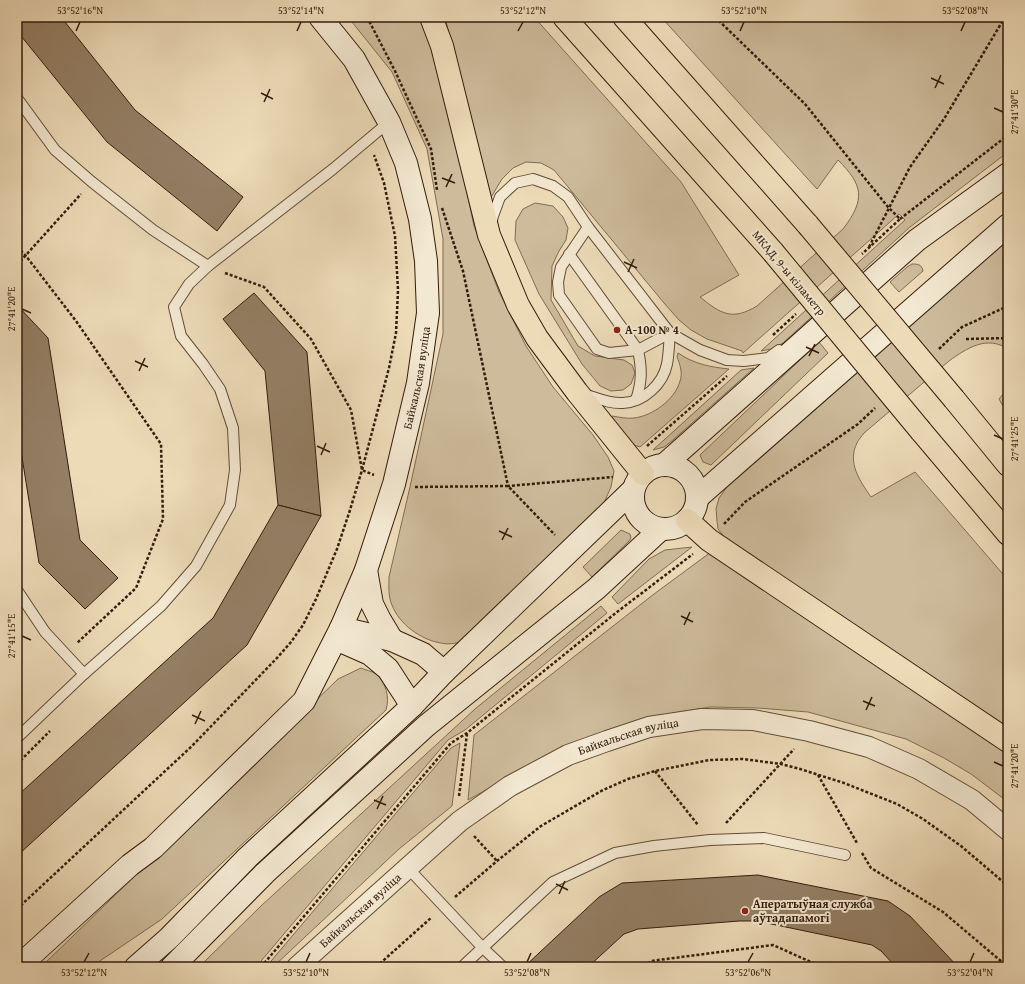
<svg xmlns="http://www.w3.org/2000/svg" width="1025" height="984" font-family="'Gentium Book Plus',serif">
<style>
.green{fill:#cdbb9b;stroke:#806c54}
.building{fill:#947f65;stroke:#331c0c}
.lines{fill:none;stroke-linecap:round;stroke-linejoin:round}
.lane-casing{stroke:#624c37;stroke-width:12}
.street-casing{stroke:#624c37;stroke-width:22}
.secondary-casing{stroke:#331c0c;stroke-width:24}
.highway-casing{stroke:#331c0c;stroke-width:24}
.path{stroke:#331c0c;stroke-width:2.5;stroke-dasharray:3 2;stroke-linecap:butt}
.lane{stroke:#f3e8d1;stroke-width:10}
.street{stroke:#f3e8d1;stroke-width:20}
.secondary{stroke:#f3e8d1;stroke-width:22}
.highway{stroke:#eddbb8;stroke-width:22}
.highway-bridge-casing{stroke:#331c0c;stroke-width:24;stroke-linecap:butt}
.highway-bridge{stroke:#eddbb8;stroke-width:22}
.ticks{fill:none;stroke:#331c0c;stroke-width:1.5}
.poi-dot{fill:#8f2418;stroke:#f3e8d1;stroke-width:1.5}
.labels{text-anchor:middle;stroke-width:4;stroke-linejoin:round;paint-order:stroke}
.street-label{font-size:12px;fill:#331c0c;stroke:#f3e8d1}
.poi-label{font-size:12px;font-weight:bold;fill:#331c0c;stroke:#f3e8d1;text-anchor:start}
.neatline{fill:none;stroke:#331c0c;stroke-width:1.5}
.ticks-label{font-size:10px;text-anchor:middle;fill:#331c0c}
</style>
<rect width="100%" height="100%" fill="#eddbb8"/>
<filter id="stains"><feTurbulence type="fractalNoise" baseFrequency=".005" numOctaves="4"/><feColorMatrix values="0 0 0 0 .2 0 0 0 0 .09 0 0 0 0 .02 0 0 0 .5 -.17"/></filter>
<radialGradient id="worn" r=".72"><stop offset=".6" stop-color="#630" stop-opacity="0"/><stop offset="1" stop-color="#630" stop-opacity=".3"/></radialGradient>
<g class="green">
<path d="M348,17H426L459,154L474,226L499,292L526,346L553,387L593,435L608,457L614,471L611,487L603,505L462,642C455,643 448,645 441,643C421,640 399,624 392,605C388,596 389,587 389,577L410,487L443,334V239L427,149L392,72Z"/>
<path d="M445,17H534L681,182L739,275L700,297C721,314 732,321 757,306L843,229C866,199 863,185 838,160L817,189L661,17H1008V152L910,227L783,343L771,349L761,351L905,220L899,214L743,353L742,351L707,339L691,330L679,320L664,303L554,170L541,163L526,162L513,168L502,179L490,199Z"/>
<path d="M535,203L553,206L563,217L568,228L566,240L559,251L552,266L551,300L578,346L595,356L624,360L632,365L635,373L631,384L623,390L611,391L600,386L582,364L539,294L515,240L516,221L523,209Z"/>
<path d="M1008,236V349C987,335 967,348 949,361L864,433C862,436 858,440 857,443C847,463 860,481 871,497L915,472L1008,580V727L735,546L724,537L718,529L717,521L716,509L719,498L727,487L922,315Z"/>
<path d="M912,264C917,264 922,264 923,271L899,292L890,282L907,267Z"/>
<path d="M819,342L828,353L711,465L703,462L700,455Z"/>
<path d="M678,353C694,364 710,367 729,369L640,447L631,444L611,421L612,416C619,417 627,419 634,418C652,416 675,400 680,381C683,374 680,364 677,357Z"/>
<path d="M754,368L673,440L664,447L653,450L741,370Z"/>
<path d="M1008,388V415L999,399Z"/>
<path d="M621,530L630,534L631,538L629,541L592,577L583,567Z"/>
<path d="M692,547L618,604L612,597L649,559L665,550Z"/>
<path d="M711,552L1008,749V802L971,774L944,758L906,739L808,712L758,708L710,707L674,713L643,720L544,757L468,800L474,735L654,594Z"/>
<path d="M601,606L607,613L465,730L448,740L256,967H199L261,906L475,709Z"/>
<path d="M361,668C365,670 372,671 376,674C386,683 390,697 386,710L162,919L91,967H41L338,679Z"/>
<path d="M460,743L452,806L399,849L273,967H266L451,748Z"/>
</g>
<g class="building">
<path d="M17,17H61L135,110L243,197L217,231L107,142L17,31Z"/>
<path d="M254,293L307,352L321,516L278,505L265,371L223,319Z"/>
<path d="M17,305L48,338L80,540L118,578L85,609L39,563L17,426Z"/>
<path d="M278,505L321,516L247,645L17,856V796L213,618Z"/>
<path d="M758,875L888,901L910,916L958,967H896L881,951L872,945L757,921H739L638,929L624,934L588,967H524L599,897L622,883Z"/>
</g>
<g class="lines">
<defs>
<g id="lane">
<path d="M17,98L55,150L92,182L153,230L208,266"/>
<path d="M491,225L493,216L500,197L515,183L533,179L553,186L568,197L588,227L670,333L700,350L727,360L744,361L768,358L779,350"/>
<path d="M588,227L561,267L558,282L559,295L597,349L609,353L638,350L670,333"/>
<path d="M569,254L638,350C642,369 642,382 636,400"/>
<path d="M584,394C597,398 610,404 623,403C644,402 663,384 667,364C669,354 669,343 670,333"/>
<path d="M17,590L45,632L84,674"/>
<path d="M17,738L84,674L161,606L196,566L230,505L235,470L233,428L220,389L203,364L181,336L174,307L189,284L208,266L333,169L389,122"/>
<path d="M407,867L482,947L503,967"/>
<path d="M462,967L553,882L615,853L654,846L710,840L764,838L845,855"/>
</g>
<g id="street">
<path id="s1" d="M297,967L460,821L510,786L568,755L607,741L649,727L702,719L753,720L809,731L869,747L919,769L972,800L1008,830"/>
</g>
<g id="secondary">
<path d="M664,465L917,240L1008,174"/>
<circle cx="665" cy="497" r="32"/>
<path d="M697,498L1008,225"/>
<path d="M366,570L372,604L380,620L392,640"/>
<path d="M341,628L392,640L423,654L444,672"/>
<path d="M336,639L370,654L388,669L412,706"/>
<path id="s2" d="M18,967L130,865L153,848L304,701L341,628L366,570L394,484L418,383L428,313L426,261L420,219L406,163L389,122L354,59L320,17"/>
<path d="M136,967L169,938L248,857L412,706L444,672L633,490"/>
<path d="M172,967L265,873L426,726L596,589L661,529"/>
</g>
<g id="highway">
<path d="M431,17L442,46L489,235L518,305L537,338L577,392L643,474"/>
<path d="M564,17L773,252"/>
<path d="M624,17L808,225"/>
<path d="M954,399L1008,465"/>
<path d="M921,431L1008,534"/>
<path d="M687,520L709,540L1008,741"/>
</g>
</defs>
<use href="#lane" class="lane-casing"/>
<use href="#street" class="street-casing"/>
<use href="#secondary" class="secondary-casing"/>
<use href="#highway" class="highway-casing"/>
<g class="path">
<path d="M367,17L395,71L431,149L437,190"/>
<path d="M715,17L805,104L888,207L900,219L862,254"/>
<path d="M442,208L463,271L508,486L613,477"/>
<path d="M900,219L1008,135"/>
<path d="M17,247L26,256L76,321L161,444L163,519L136,588L77,643"/>
<path d="M869,247L910,167L944,119L1005,17"/>
<path d="M17,265L81,194"/>
<path d="M225,273L264,287L311,339L351,410L362,470L374,475"/>
<path d="M773,335L796,314"/>
<path d="M966,339L1008,338"/>
<path d="M939,349L962,327L1008,306"/>
<path d="M647,446L727,376"/>
<path d="M415,487L508,486L555,535"/>
<path d="M724,524L745,502L858,424L875,408"/>
<path d="M17,764L50,731"/>
<path d="M655,771L698,825"/>
<path d="M818,775L857,843"/>
<path d="M459,796L467,734"/>
<path d="M726,823L794,749"/>
<path d="M474,836L497,861"/>
<path d="M862,853L871,868L943,912L1008,967"/>
<path d="M455,897L497,861L541,826L603,790L628,779L655,771L709,760L743,759L781,764L800,769L844,783L897,804L923,819L961,846L1008,886"/>
<path d="M17,909L192,746L276,659L291,642L303,625L316,599L337,549L350,510L362,470L389,368L396,333L398,290L395,236L384,183L374,155"/>
<path d="M261,967L451,743L467,733L617,612L693,554"/>
<path d="M376,967L432,917"/>
<path d="M644,967L651,961L773,945L822,967"/>
</g>
<use href="#lane" class="lane"/>
<use href="#street" class="street"/>
<use href="#secondary" class="secondary"/>
<use href="#highway" class="highway"/>
<defs>
<g id="highway-bridge">
<path d="M808,225L954,399"/>
<path d="M773,252L921,431"/>
</g>
</defs>
<use href="#highway-bridge" class="highway-bridge-casing"/>
<use href="#highway-bridge" class="highway-bridge"/>
</g>
<path class="ticks" d="M76,31L80,22M297,31L301,22M518,31L523,22M740,31L744,22M961,31L965,22M931,78L944,84M935,88L941,75M261,93L273,99M264,102L270,89M994,108L1003,112M442,178L455,183M446,187L452,174M624,262L637,268M628,272L634,259M22,309L31,313M806,347L819,353M809,356L815,344M135,361L148,367M139,371L145,358M994,435L1003,439M317,446L330,452M321,455L326,443M499,531L512,537M502,540L508,528M681,616L693,622M684,625L690,612M22,636L31,640M863,701L875,706M866,710L872,697M192,715L205,721M195,724L201,711M994,762L1003,766M374,800L386,805M377,809L383,796M556,884L568,890M559,894L565,881M84,962L89,953M306,962L310,953M527,962L531,953M748,962L753,953M970,962L974,953"/>
<g class="poi-dot">
<circle cx="617" cy="330" r="4"/>
<circle cx="745" cy="911" r="4"/>
</g>
<g class="labels">
<g class="street-label">
<text transform="translate(789 273) rotate(50)" y="4">МКАД, 9-ы кіламетр</text>
<text dy="4" stroke="none"><textPath href="#s2" startOffset="735">Байкальская вуліца</textPath></text>
<text dy="4" stroke="none"><textPath href="#s1" startOffset="409">Байкальская вуліца</textPath></text>
<text dy="4" stroke="none"><textPath href="#s1" startOffset="85">Байкальская вуліца</textPath></text>
</g>
<g class="poi-label">
<text x="625" y="334">А-100 № 4</text>
<text x="753" y="908">Аператыўная служба<tspan x="753" dy="14">аўтадапамогі</tspan></text>
</g>
</g>
<rect width="1025" height="984" fill="none" stroke="#eddbb8" stroke-width="44"/>
<rect x="22" y="22" width="981" height="940" class="neatline"/>
<g class="ticks-label">
<text x="80" y="14">53°52'16"N</text>
<text x="301" y="14">53°52'14"N</text>
<text x="523" y="14">53°52'12"N</text>
<text x="744" y="14">53°52'10"N</text>
<text x="965" y="14">53°52'08"N</text>
<text transform="translate(1014 112) rotate(-90)" y="4">27°41'30"E</text>
<text transform="translate(11 309) rotate(-90)" y="4">27°41'20"E</text>
<text transform="translate(1014 439) rotate(-90)" y="4">27°41'25"E</text>
<text transform="translate(11 636) rotate(-90)" y="4">27°41'15"E</text>
<text transform="translate(1014 766) rotate(-90)" y="4">27°41'20"E</text>
<text x="84" y="976">53°52'12"N</text>
<text x="306" y="976">53°52'10"N</text>
<text x="527" y="976">53°52'08"N</text>
<text x="748" y="976">53°52'06"N</text>
<text x="970" y="976">53°52'04"N</text>
</g>
<rect width="100%" height="100%" filter="url(#stains)"/>
<rect width="100%" height="100%" fill="url(#worn)"/>
</svg>
